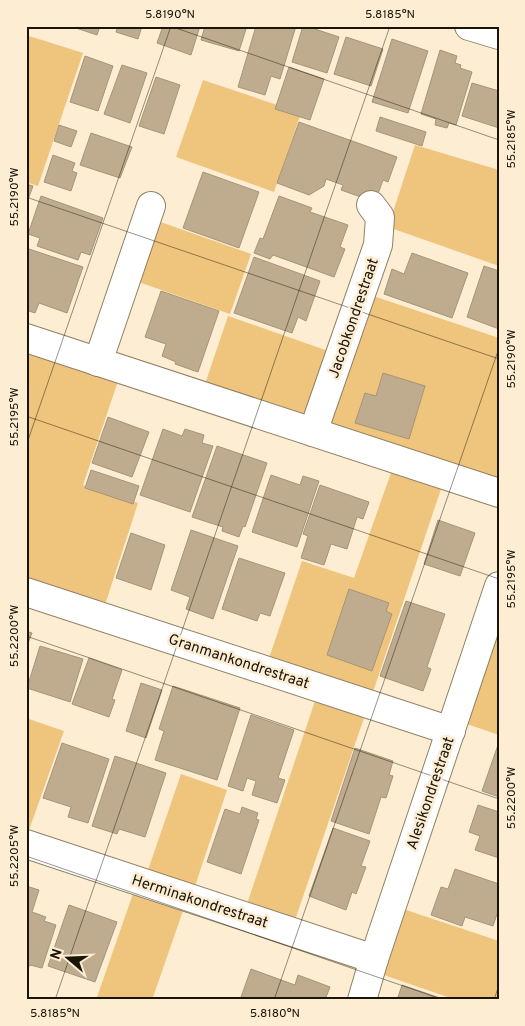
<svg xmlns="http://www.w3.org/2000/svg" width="525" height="1026" font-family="Overpass,sans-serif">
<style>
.green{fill:#efc47c}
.building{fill:#bfac8e;stroke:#a69577}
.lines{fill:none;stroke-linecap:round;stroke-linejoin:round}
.street-casing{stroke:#918063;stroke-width:30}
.street{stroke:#fff;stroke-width:28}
.ticks{fill:none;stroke:#1b1409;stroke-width:1;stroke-opacity:0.45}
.labels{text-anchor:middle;stroke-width:5;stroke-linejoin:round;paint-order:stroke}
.street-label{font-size:15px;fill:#1b1409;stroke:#fcedd3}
.neatline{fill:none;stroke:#1b1409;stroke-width:2}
.ticks-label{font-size:12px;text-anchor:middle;fill:#1b1409}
</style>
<rect width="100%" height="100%" fill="#fcedd3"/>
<g class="green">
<path d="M26,35L83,53L38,186L26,182Z"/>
<path d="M203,80L301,113L274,192L176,157Z"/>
<path d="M415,145L499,170V266L388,227Z"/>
<path d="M155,220L251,254L230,314L133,280Z"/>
<path d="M367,294L499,338V487L326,424Z"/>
<path d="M228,316L331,352L305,420L203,390Z"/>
<path d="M26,348L119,378L83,485L138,503L103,611L26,585Z"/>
<path d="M393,467L443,483L371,698L267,664L302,561L354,578Z"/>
<path d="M499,626V735L467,724Z"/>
<path d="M317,695L366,712L293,926L245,910Z"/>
<path d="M26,718L64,731L28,833L26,832Z"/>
<path d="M181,774L227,790L193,892L146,876Z"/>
<path d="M135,888L185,905L152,1000H96Z"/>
<path d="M403,909L499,941V1000H456L381,974Z"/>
</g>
<g class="building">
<path d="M70,26H100L97,35Z"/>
<path d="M118,26H142L138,39L116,32Z"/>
<path d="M163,26H200L191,55L157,43Z"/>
<path d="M205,26H247L239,51L201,40Z"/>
<path d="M256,26H296L280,79L271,76L265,95L238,87Z"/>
<path d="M303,26H306L339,37L327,73L292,62Z"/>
<path d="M346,37L383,49L371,86L334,74Z"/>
<path d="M392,39L428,51L408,113L372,102Z"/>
<path d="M440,50L457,56L455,63L461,65L460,68L472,72L456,125L449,123L447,128L435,125L436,119L421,114Z"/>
<path d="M85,56L113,66L98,111L70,102Z"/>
<path d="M122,65L147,73L130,123L104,114Z"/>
<path d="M289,67L324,79L310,120L275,109Z"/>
<path d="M156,77L180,85L164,134L139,126Z"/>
<path d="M472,83L499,91V128L462,116Z"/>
<path d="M380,117L426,132L422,146L376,131Z"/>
<path d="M299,122L397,157L388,182L383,180L375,202L341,190L343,185L326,179L324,186L309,195L277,183Z"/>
<path d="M59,125L77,131L71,147L54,141Z"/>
<path d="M91,133L132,147L120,178L80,165Z"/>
<path d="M53,155L75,163L72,171L77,173L71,191L44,182Z"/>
<path d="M203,172L259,192L239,248L183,228Z"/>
<path d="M26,184L33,186L26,205Z"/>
<path d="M41,196L103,218L90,255L81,252L78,260L37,246L40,238L28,234Z"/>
<path d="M279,196L312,208L310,212L348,225L340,247L345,249L334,277L273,255L270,259L254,253L260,238L263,239Z"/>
<path d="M26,248L83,267L67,313L39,303L35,313L26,310Z"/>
<path d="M412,253L468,273L452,318L384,294L392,269L404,274Z"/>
<path d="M254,257L320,281L306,321L298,317L292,333L234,313Z"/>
<path d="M484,266L499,271V329L467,317Z"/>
<path d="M161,291L219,311L198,372L175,364L176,362L162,356L166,344L145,337Z"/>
<path d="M383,373L425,386L409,439L355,423L365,393L376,396Z"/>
<path d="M108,417L149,432L132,477L92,463Z"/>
<path d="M163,429L182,436L185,429L204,435L202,443L213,446L190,512L140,495Z"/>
<path d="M217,446L267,463L245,527L243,526L239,537L222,531L223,527L192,517Z"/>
<path d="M91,470L139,486L133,504L85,488Z"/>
<path d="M271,475L300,485L303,476L319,481L297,547L252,532Z"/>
<path d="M320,485L369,502L363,519L357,517L347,549L331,544L324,565L301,558L308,536L303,534Z"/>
<path d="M438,520L475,533L460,576L424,564Z"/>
<path d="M191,530L238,546L213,619L186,609L190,597L171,590Z"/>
<path d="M131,533L165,545L151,590L116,578Z"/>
<path d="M239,558L285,573L270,616L260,613L257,621L222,609Z"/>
<path d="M349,589L389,603L386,611L392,614L372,671L327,655Z"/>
<path d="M406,601L445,614L427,667L431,669L423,691L380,676Z"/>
<path d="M26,631L32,633L26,648Z"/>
<path d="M40,646L83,659L70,702L27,688Z"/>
<path d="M89,658L122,670L112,699L115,700L109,717L72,704Z"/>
<path d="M141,683L162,690L146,738L126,731Z"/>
<path d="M173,686L240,708L217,780L155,760L164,731L159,729Z"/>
<path d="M251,715L294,730L278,778L285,780L277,803L252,795L256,781L247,778L243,791L228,786Z"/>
<path d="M499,742V797L482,791Z"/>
<path d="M62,743L109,759L88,823L68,817L71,807L43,798Z"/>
<path d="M355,748L393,761L389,775L393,776L386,798L381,797L369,834L331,821Z"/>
<path d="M115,756L166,773L145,837L119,829L117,834L92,826Z"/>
<path d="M478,805L499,812V858L475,850L480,836L469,832Z"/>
<path d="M242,807L258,813L256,819L259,820L241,874L207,862L225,809L240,814Z"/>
<path d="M333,828L370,841L361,866L366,867L356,894L352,892L346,910L309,896Z"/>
<path d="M455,869L499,884V908L493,926L465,917L462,926L431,915L441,887L448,889Z"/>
<path d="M26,886L39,890L32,912L46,917L44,921L56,925L42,968L30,965L28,968L26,967Z"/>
<path d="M69,905L117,922L95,982L48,966Z"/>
<path d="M251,969L295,985L298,975L330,987L325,1000H240Z"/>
<path d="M402,985L446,1000H397Z"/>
</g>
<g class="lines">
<defs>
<g id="street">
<path d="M469,26L499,35"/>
<path d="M26,338L499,493"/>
<path d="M98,362L151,206"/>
<path d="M313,432L378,245L380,217L371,205"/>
<path d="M26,592L451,731"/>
<path d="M26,844L374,959"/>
<path d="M362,1000L374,959L499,586"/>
</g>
</defs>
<use href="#street" class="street-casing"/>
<use href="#street" class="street"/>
</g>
<path class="ticks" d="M170,26L499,140M26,197L499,359M26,416L499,579M26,446L171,26M26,636L499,799M26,856L444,1000M55,1000L390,26M274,1000L499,348M494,1000L499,985"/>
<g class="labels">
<g class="street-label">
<text transform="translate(353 318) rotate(-71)" y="5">Jacobkondrestraat</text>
<text transform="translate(239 661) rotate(18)" y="5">Granmankondrestraat</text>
<text transform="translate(430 793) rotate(-71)" y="5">Alesikondrestraat</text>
<text transform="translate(200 901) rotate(18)" y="5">Herminakondrestraat</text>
</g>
</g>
<rect width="525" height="1026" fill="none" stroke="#fcedd3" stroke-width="55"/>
<g transform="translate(68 958) rotate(289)" stroke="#fcedd3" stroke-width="4" paint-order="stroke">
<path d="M0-4L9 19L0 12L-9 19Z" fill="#1b1409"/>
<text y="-8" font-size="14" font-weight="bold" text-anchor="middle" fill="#1b1409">N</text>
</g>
<rect x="28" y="28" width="470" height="970" class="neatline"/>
<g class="ticks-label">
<text x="170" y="18">5.8190°N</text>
<text x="390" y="18">5.8185°N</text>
<text transform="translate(511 139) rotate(-90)" y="4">55.2185°W</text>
<text transform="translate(14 197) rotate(-90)" y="4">55.2190°W</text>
<text transform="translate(511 359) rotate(-90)" y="4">55.2190°W</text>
<text transform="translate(14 417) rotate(-90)" y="4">55.2195°W</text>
<text transform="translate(511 579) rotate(-90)" y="4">55.2195°W</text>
<text transform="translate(14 636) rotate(-90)" y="4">55.2200°W</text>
<text transform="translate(511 798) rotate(-90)" y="4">55.2200°W</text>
<text transform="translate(14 856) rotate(-90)" y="4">55.2205°W</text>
<text x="55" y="1017">5.8185°N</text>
<text x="275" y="1017">5.8180°N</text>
</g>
</svg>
